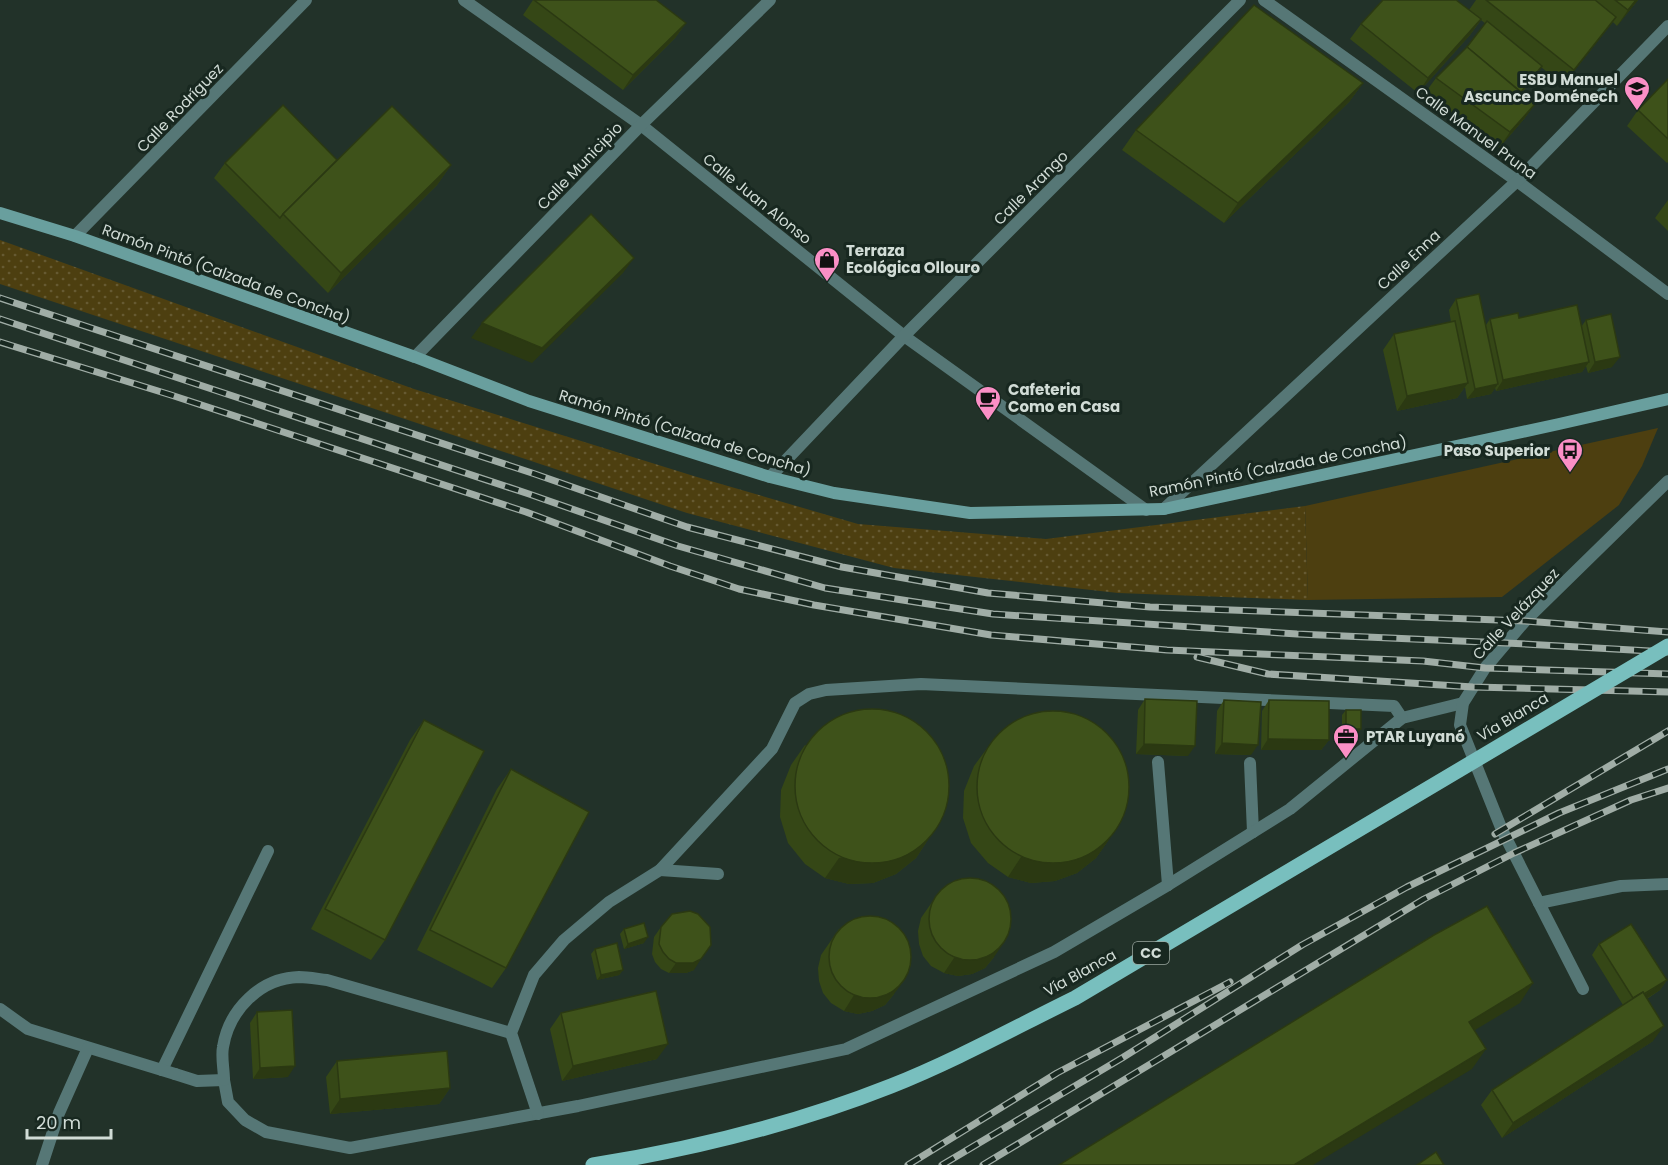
<svg xmlns="http://www.w3.org/2000/svg" width="1668" height="1165" font-family="Poppins,sans-serif">
<style>
.grass{fill:url(#grass-dots)}
.park{fill:#4d3f10}
.lines{fill:none;stroke-linecap:round;stroke-linejoin:round}
.lane{stroke:#567776;stroke-width:12}
.street{stroke:#567776;stroke-width:12}
.secondary{stroke:#699f9e;stroke-width:12}
.rail-casing{stroke:#a0ada6;stroke-width:7}
.rail{stroke:#182820;stroke-width:4.5;stroke-dasharray:14;stroke-linecap:butt}
.primary-bridge{stroke:#78bfbe;stroke-width:15}
.wall{fill:#354716}
.shaded-wall{fill:#2b3912}
.building{fill:#3e521a;stroke:#2b3912;stroke-width:1.5}
.labels{text-anchor:middle;stroke-width:6;stroke-linejoin:round;paint-order:stroke}
.shield{fill:#182820;stroke:#9aa69f;stroke-width:1.5}
.shield-label{font-size:14px;font-weight:bold;fill:#d1dcd6}
.poi-label{font-size:15px;font-weight:bold;fill:#d1dcd6;stroke:#182820;text-anchor:start}
.street-label{font-size:15px;fill:#d1dcd6;stroke:#182820}
</style>
<defs>
<pattern id="grass-dots" width="8" height="8" patternUnits="userSpaceOnUse" patternTransform="scale(1.5)"><rect width="8" height="8" fill="#4d3f10"/><path d="M2 2h.1M6 6h.1" fill="none" stroke="#665a32" stroke-width="1.8" stroke-linecap="round"/></pattern>
</defs>
<rect width="100%" height="100%" fill="#223229"/>
<path class="grass" d="M0,240L414,389L697,477L858,524L1046,539L1305,506L1308,600L1118,593L894,568L687,513L0,284Z"/>
<path class="park" d="M1658,428L1642,466L1619,505L1502,597L1308,600L1305,506Z"/>
<g class="lines">
<g class="lane">
<path d="M1158,762L1168,885"/>
<path d="M1250,763L1253,832"/>
<path d="M660,870L718,874"/>
<path d="M1583,989L1539,903L1621,886L1668,884"/>
<path d="M162,1070L268,851"/>
<path d="M175,1074L197,1081L224,1080L228,1102L245,1120L266,1132L350,1148L578,1106L846,1049L1054,952L1168,885L1290,809L1402,718L1463,703"/>
<path d="M224,1080C224,1069 221,1057 223,1047C229,1010 260,978 299,977C308,977 318,979 327,980L511,1033"/>
<path d="M538,1114L511,1033L534,975L564,940L609,902L660,870L772,749L795,703L809,694L826,690L921,684L1394,706L1402,718"/>
</g>
<g class="street">
<path d="M464,0L641,125L904,336L1146,510"/>
<path d="M1264,0L1517,181L1668,294"/>
<path d="M75,236L306,0"/>
<path d="M415,357L641,125L770,0"/>
<path d="M770,477L904,336L1240,0"/>
<path d="M1164,509L1517,181L1668,26"/>
<path d="M1539,903L1502,830L1460,725L1463,703L1485,668L1525,621L1668,481"/>
<path d="M0,1009L28,1029L175,1074"/>
<path d="M42,1165L59,1113L88,1048"/>
</g>
<path class="secondary" d="M0,213L75,236L415,357L529,401L770,477L834,493L970,513L1164,509L1559,424L1668,399"/>
<defs>
<g id="rail">
<path d="M0,298L535,474L687,527L842,567L988,593L1150,607L1525,621L1668,632"/>
<path d="M0,319L529,494L678,546L825,588L993,614L1297,634L1506,643L1668,652"/>
<path d="M0,342L171,395L526,512L670,566L739,589L814,605L991,635L1167,650L1423,661L1485,668L1668,674"/>
<path d="M1197,657L1268,674L1473,687L1668,692"/>
<path d="M1495,834L1668,731"/>
<path d="M908,1165L1057,1073L1230,982"/>
<path d="M942,1165L1122,1058L1302,945L1407,887L1559,813L1668,769"/>
<path d="M983,1165L1424,899L1514,853L1631,800L1668,788"/>
</g>
</defs>
<use href="#rail" class="rail-casing"/>
<use href="#rail" class="rail"/>
<path class="primary-bridge" d="M593,1165C694,1149 795,1124 891,1086C954,1061 1014,1028 1075,998L1668,646"/>
</g>
<g class="wall">
<path d="M533,0H656L686,23L675,38L623,90L523,15Z"/>
<path d="M1383,0H1458L1457,1L1469,10L1476,0H1638L1617,26L1613,22L1563,85L1541,67L1522,93L1535,104L1524,119L1499,148L1425,93L1436,78L1467,47L1486,24L1481,20L1470,35L1418,93L1350,39L1361,24Z"/>
<path d="M1668,79V162L1667,163L1627,126L1638,110Z"/>
<path d="M1363,83L1349,102L1224,223L1122,150L1136,130Z"/>
<path d="M337,160L451,165L437,185L328,293L214,178L225,163Z"/>
<path d="M1668,200V231L1655,218Z"/>
<path d="M1456,299L1486,325L1490,319L1581,327L1586,320L1612,367L1588,373L1586,366L1582,372L1496,391L1495,388L1491,394L1467,399L1465,387L1457,398L1397,411L1383,350L1394,334L1451,322L1449,310Z"/>
<path d="M1145,699L1188,756L1136,754L1138,710Z"/>
<path d="M1224,700L1251,755L1215,754L1217,711Z"/>
<path d="M1269,700L1329,740L1321,750H1261L1262,711Z"/>
<path d="M1346,710L1361,729L1357,734H1342V715Z"/>
<path d="M424,720L385,940L371,960L311,929L410,740Z"/>
<path d="M805,745L929,838L916,858L896,874L873,883L849,884L825,878L805,864L788,843L780,817L781,790L791,765Z"/>
<path d="M988,747L1110,838L1096,858L1077,873L1055,881L1031,883L1008,877L988,863L971,843L963,818L964,791L974,766Z"/>
<path d="M511,769L506,968L492,988L417,950L497,789Z"/>
<path d="M939,892L994,957L985,968L972,974L958,976L944,973L931,966L923,956L919,944L918,931L921,918Z"/>
<path d="M661,927L694,970L686,973H669L661,969L655,962L652,954L654,937Z"/>
<path d="M624,929L644,943L624,949L620,934Z"/>
<path d="M839,929L894,994L885,1005L872,1011L858,1014L844,1011L831,1003L823,993L819,981L818,968L821,955Z"/>
<path d="M1599,944L1667,980L1660,990L1647,999L1653,1041L1502,1138L1481,1105L1492,1090L1623,1005L1592,955Z"/>
<path d="M595,949L623,970L619,975L597,980L591,954Z"/>
<path d="M257,1012L288,1077L253,1079L250,1023Z"/>
<path d="M561,1013L657,1059L562,1081L550,1029Z"/>
<path d="M337,1061L450,1088L439,1104L330,1114L326,1077Z"/>
</g>
<g class="shaded-wall">
<path d="M1636,0H1638L1617,26L1628,10Z"/>
<path d="M1616,17L1605,32L1563,85L1574,70Z"/>
<path d="M1481,19L1470,35L1418,93L1428,78Z"/>
<path d="M686,23L675,38L623,90L633,75Z"/>
<path d="M1363,83L1349,102L1224,223L1238,203Z"/>
<path d="M1535,104L1524,119L1499,148L1510,132Z"/>
<path d="M451,165L437,185L328,293L341,273Z"/>
<path d="M634,258L623,273L532,363L471,338L482,323Z"/>
<path d="M1620,357L1612,367L1588,373L1595,362Z"/>
<path d="M1589,362L1582,372L1496,391L1503,380Z"/>
<path d="M1468,383L1457,398L1397,411L1407,396Z"/>
<path d="M1498,384L1491,394L1467,399L1475,389Z"/>
<path d="M1346,729H1361L1357,734H1342Z"/>
<path d="M1268,739L1329,740L1321,750H1261Z"/>
<path d="M1222,743L1258,745L1251,755L1215,754Z"/>
<path d="M1144,744L1195,746L1188,756L1136,754Z"/>
<path d="M929,838L916,858L896,874L873,883L849,884L825,878L839,858Z"/>
<path d="M1110,838L1096,858L1077,873L1055,881L1031,883L1008,877L1021,857Z"/>
<path d="M648,937L644,943L624,949L628,944Z"/>
<path d="M1005,941L994,957L985,968L972,974L958,976L944,973L954,958Z"/>
<path d="M701,959L694,970L686,973H669L676,963Z"/>
<path d="M623,970L619,975L597,980L601,975Z"/>
<path d="M905,979L894,994L885,1005L872,1011L858,1014L844,1011L854,995Z"/>
<path d="M1667,980L1660,990L1627,1011L1635,1001Z"/>
<path d="M1533,983L1520,1003L1455,1042L1469,1022Z"/>
<path d="M1664,1026L1653,1041L1502,1138L1513,1123Z"/>
<path d="M668,1044L657,1059L562,1081L573,1066Z"/>
<path d="M1486,1049L1472,1069L1313,1165H1294Z"/>
<path d="M295,1066L288,1077L253,1079L260,1068Z"/>
<path d="M450,1088L439,1104L330,1114L340,1099Z"/>
</g>
<g class="building">
<path d="M534,0H656L686,23L633,75Z"/>
<path d="M1383,0H1456L1481,19L1428,78L1361,24Z"/>
<path d="M1486,0H1595L1616,17L1574,70Z"/>
<path d="M1615,0H1636L1628,10Z"/>
<path d="M1254,5L1363,83L1238,203L1136,130Z"/>
<path d="M1487,21L1542,66L1521,92L1467,47Z"/>
<path d="M1467,47L1535,104L1510,132L1436,78Z"/>
<path d="M1668,79V139L1638,110Z"/>
<path d="M283,105L337,160L283,214L280,218L225,163Z"/>
<path d="M392,106L451,165L341,273L283,214Z"/>
<path d="M591,214L634,258L542,348L482,323Z"/>
<path d="M1479,294L1498,384L1475,389L1456,299Z"/>
<path d="M1577,305L1589,362L1503,380L1490,319L1518,313L1519,318Z"/>
<path d="M1611,314L1620,357L1595,362L1586,320Z"/>
<path d="M1455,321L1468,383L1407,396L1394,334Z"/>
<path d="M1145,699L1197,701L1195,746L1144,744Z"/>
<path d="M1224,700L1261,702L1258,745L1222,743Z"/>
<path d="M1269,700L1329,701V740L1268,739Z"/>
<circle cx="872" cy="786" r="77"/>
<rect x="1346" y="710" width="15" height="19"/>
<circle cx="1053" cy="787" r="76"/>
<path d="M424,720L484,751L385,940L325,909Z"/>
<path d="M511,769L589,812L506,968L430,930Z"/>
<circle cx="970" cy="919" r="41"/>
<path d="M1487,906L1533,983L1469,1022L1486,1049L1294,1165H1059L1434,935Z"/>
<path d="M690,911L698,914L710,927L711,945L701,959L693,963H676L669,959L663,952L659,944L661,927L672,914Z"/>
<circle cx="870" cy="957" r="41"/>
<path d="M644,923L648,937L628,944L624,929Z"/>
<path d="M1631,924L1667,980L1644,994L1643,992L1633,998L1599,944Z"/>
<path d="M617,943L623,970L601,975L595,949Z"/>
<path d="M656,991L668,1044L573,1066L561,1013Z"/>
<path d="M1643,992L1664,1026L1513,1123L1492,1090Z"/>
<path d="M292,1010L295,1066L260,1068L257,1012Z"/>
<path d="M447,1051L450,1088L340,1099L337,1061Z"/>
<path d="M1436,1152L1444,1165H1417Z"/>
</g>
<defs>
<symbol id="school-pin" viewBox="-11 -11 22 30"><path d="M0 17L-7.5 6A9.5 9.5 0 1 1 7.5 6Z" fill="#fb8fc6" stroke="#182820"/><path d="M0-5L7-2L0 1L-7-2ZM-4 1L0 2.5L4 1V4Q0 6-4 4Z" fill="#111"/></symbol>
<symbol id="shop-pin" viewBox="-11 -11 22 30"><path d="M0 17L-7.5 6A9.5 9.5 0 1 1 7.5 6Z" fill="#fb8fc6" stroke="#182820"/><path d="M-5-2.5h2.3a2.7 3.5 0 0 1 5.4 0H5L5.5 6h-11ZM-1.5-2.5h3a1.5 2.3 0 0 0-3 0Z" fill="#111"/></symbol>
<symbol id="cafe-pin" viewBox="-11 -11 22 30"><path d="M0 17L-7.5 6A9.5 9.5 0 1 1 7.5 6Z" fill="#fb8fc6" stroke="#182820"/><path d="M-5.5-4.5H6V0H3Q3 3.5 0 3.5H-2.5Q-5.5 3.5-5.5 0ZM3-3.2v2h1.7v-2ZM-6 4.5H4V6H-6Z" fill="#111"/></symbol>
<symbol id="bus-pin" viewBox="-11 -11 22 30"><path d="M0 17L-7.5 6A9.5 9.5 0 1 1 7.5 6Z" fill="#fb8fc6" stroke="#182820"/><path d="M-5-6H5V4H4V6H2V4H-2V6H-4V4H-5ZM-3.5-4V0h7V-4ZM-3.5 1.2v1.5H-2V1.2ZM2 1.2v1.5H3.5V1.2Z" fill="#111"/></symbol>
<symbol id="office-pin" viewBox="-11 -11 22 30"><path d="M0 17L-7.5 6A9.5 9.5 0 1 1 7.5 6Z" fill="#fb8fc6" stroke="#182820"/><path d="M-6-3h4V-5.5h4V-3h4V5H-6ZM-1-4.5V-3h2v-1.5ZM-6 0V1H6V0Z" fill="#111"/></symbol>
</defs>
<g fill-rule="evenodd">
<use href="#school-pin" x="1622" y="74" width="30" height="40"/>
<use href="#shop-pin" x="812" y="245" width="30" height="40"/>
<use href="#cafe-pin" x="973" y="384" width="30" height="40"/>
<use href="#bus-pin" x="1555" y="436" width="30" height="40"/>
<use href="#office-pin" x="1331" y="722" width="30" height="40"/>
</g>
<g class="labels">
<rect class="shield" x="1133" y="942" width="36" height="22" rx="4.5"/>
<g class="shield-label">
<text x="1151" y="958">CC</text>
</g>
<g class="poi-label">
<text x="1618" y="85" text-anchor="end">ESBU Manuel<tspan x="1618" dy="17">Ascunce Doménech</tspan></text>
<text x="846" y="256">Terraza<tspan x="846" dy="17">Ecológica Ollouro</tspan></text>
<text x="1008" y="395">Cafeteria<tspan x="1008" dy="17">Como en Casa</tspan></text>
<text x="1550" y="456" text-anchor="end">Paso Superior</text>
<text x="1366" y="742">PTAR Luyanó</text>
</g>
<g class="street-label">
<text transform="translate(180 108) rotate(-46)" y="5">Calle Rodríguez</text>
<text transform="translate(1476 133) rotate(36)" y="5">Calle Manuel Pruna</text>
<text transform="translate(580 166) rotate(-46)" y="5">Calle Municipio</text>
<text transform="translate(1031 188) rotate(-45)" y="5">Calle Arango</text>
<text transform="translate(757 199) rotate(39)" y="5">Calle Juan Alonso</text>
<text transform="translate(1409 260) rotate(-43)" y="5">Calle Enna</text>
<text transform="translate(226 274) rotate(20)" y="5">Ramón Pintó (Calzada de Concha)</text>
<text transform="translate(685 433) rotate(17)" y="5">Ramón Pintó (Calzada de Concha)</text>
<text transform="translate(1278 467) rotate(-11)" y="5">Ramón Pintó (Calzada de Concha)</text>
<text transform="translate(1516 614) rotate(-47)" y="5">Calle Velázquez</text>
<text transform="translate(1513 717) rotate(-31)" y="5">Vía Blanca</text>
<text transform="translate(1080 973) rotate(-29)" y="5">Vía Blanca</text>
</g>
</g>
<path d="M27 1129v9h84v-9" fill="none" stroke="#d1dcd6" stroke-width="3"/>
<text x="36" y="1129" font-size="18" fill="#d1dcd6" stroke="#182820" stroke-width="4.5" paint-order="stroke">20 m</text>
</svg>
